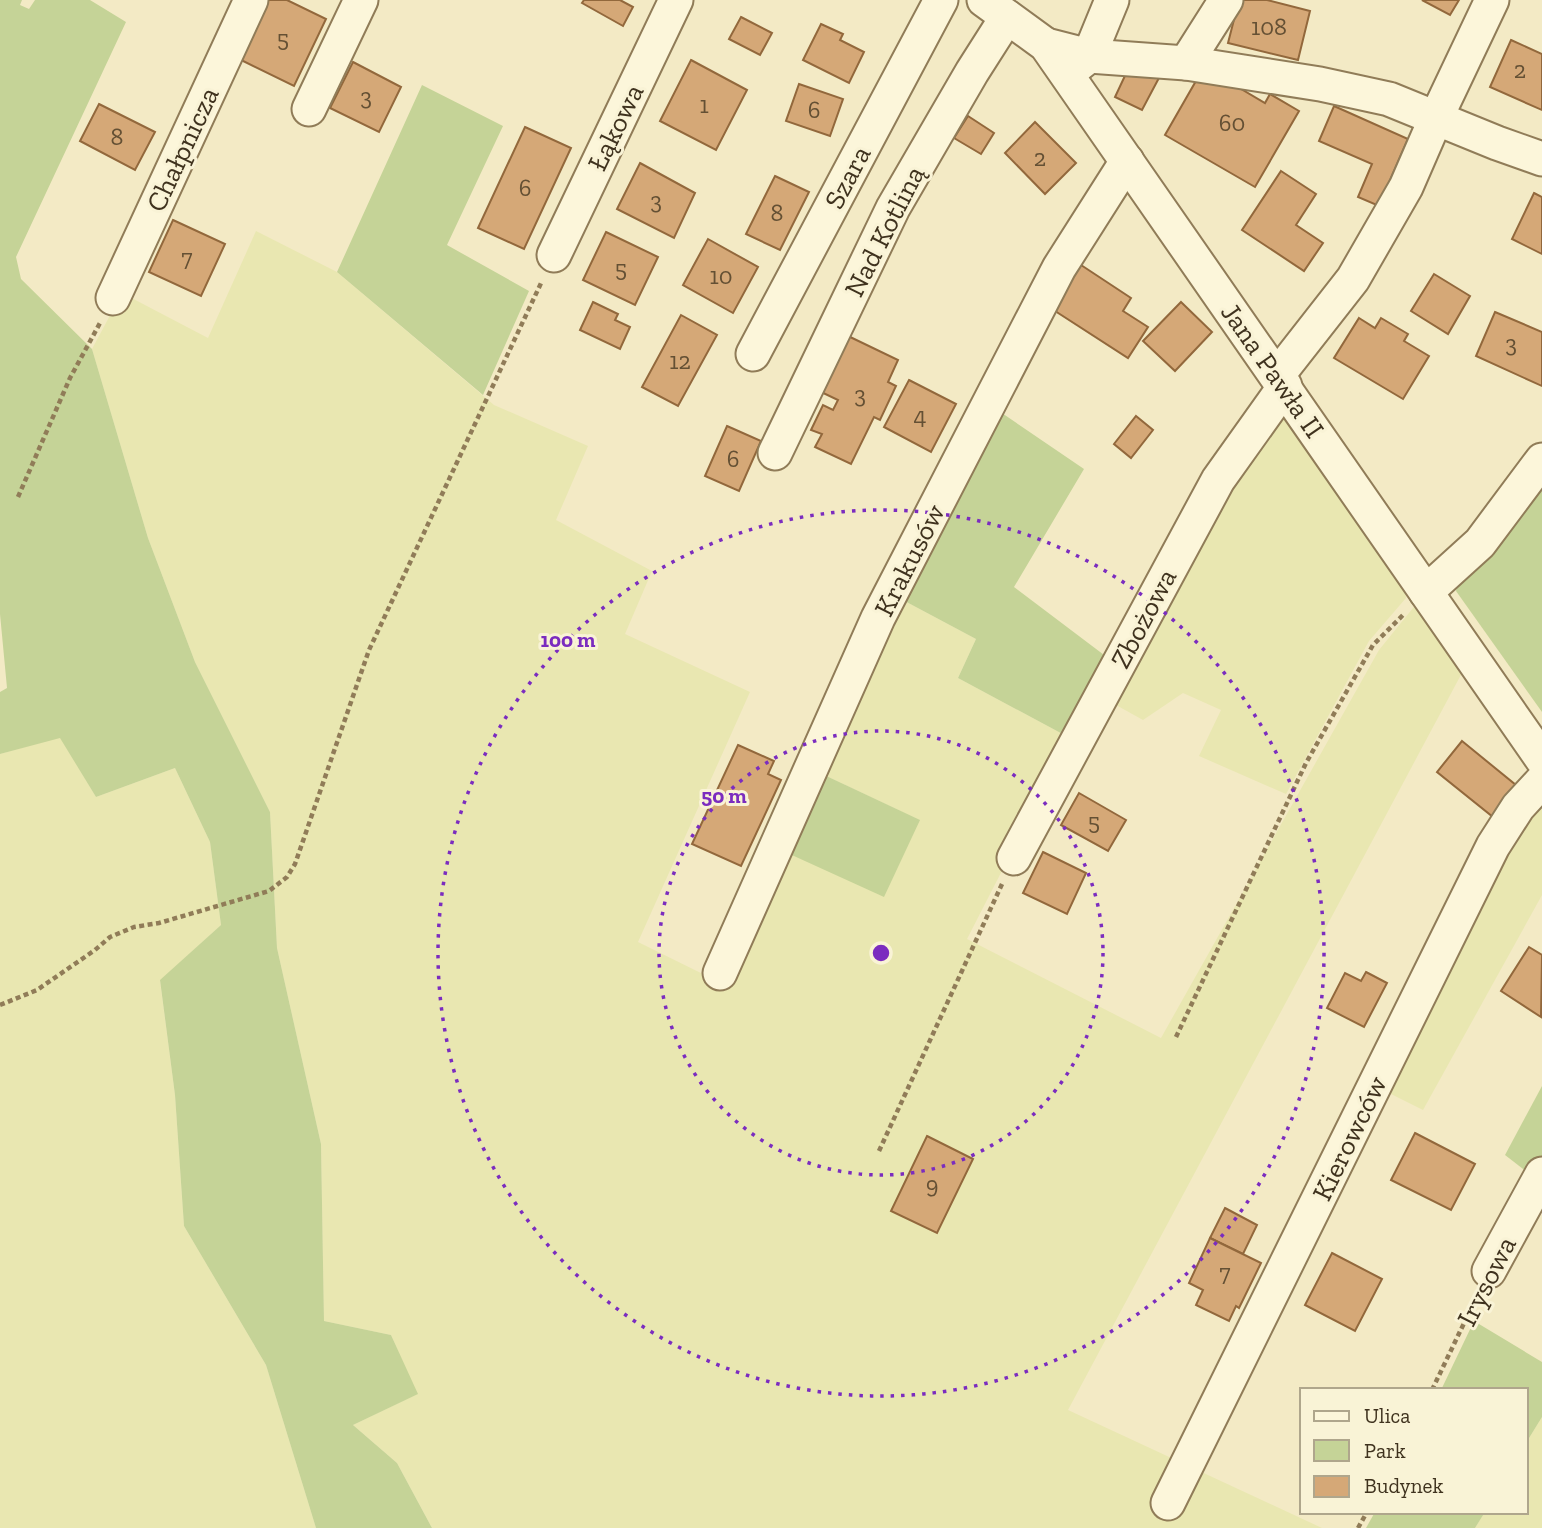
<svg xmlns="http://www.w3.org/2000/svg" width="1542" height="1528" font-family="'Zilla Slab',serif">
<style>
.farmland{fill:#e9e7b1}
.green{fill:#c5d397}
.building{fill:#d5a877;stroke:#92683c;stroke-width:2}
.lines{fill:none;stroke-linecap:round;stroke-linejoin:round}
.minor-casing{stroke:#907c58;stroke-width:37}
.path{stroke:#907c58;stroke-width:4.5;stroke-dasharray:5 3.5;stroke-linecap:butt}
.minor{stroke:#fcf6da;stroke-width:33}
.ring{fill:none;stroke:#7b2cbf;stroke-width:3.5;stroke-dasharray:3.5 7}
.labels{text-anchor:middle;stroke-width:6;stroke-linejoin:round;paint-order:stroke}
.number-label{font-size:24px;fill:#645034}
.street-label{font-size:28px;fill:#3f321e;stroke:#f9f3d6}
.centre{fill:#7b2cbf;stroke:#f9f3d6;stroke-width:3.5}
.ring-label{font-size:21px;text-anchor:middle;font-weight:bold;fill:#7b2cbf;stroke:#f9f3d6;stroke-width:6;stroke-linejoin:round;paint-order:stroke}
</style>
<rect width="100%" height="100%" fill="#f3eac5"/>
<g class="farmland">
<path d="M256,231L337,272L494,405L588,446L556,520L652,571L625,634L750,692L638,942L711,978L783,851L919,820L820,773L899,598L976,639L958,678L1070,738L967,939L1161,1038L1379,650L1426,592L1471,656L1068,1410L1322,1528H432L397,1463L353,1425L417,1394L391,1335L324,1321L321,1144L277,948L270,812L195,662L148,538L92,349L122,293L208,338Z"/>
<path d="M1283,418L1293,430L1405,591L1406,598L1369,641L1286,794L1199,756L1221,710L1183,693L1143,720L1107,700L1269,420Z"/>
<path d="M60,737L96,797L175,768L210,842L221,925L160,981L175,1095L184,1226L266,1365L316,1528H0V754Z"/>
<path d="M1542,802V895L1423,1110L1379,1088L1485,877Z"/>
<path d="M1542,1417V1528H1475L1485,1512H1526V1443Z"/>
</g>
<g class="green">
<path d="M0,0H22L20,5L29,9L35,0H90L126,22L16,257L21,279L92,349L148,538L195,662L270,812L277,948L321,1144L324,1321L391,1335L418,1394L353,1425L397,1463L432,1528H316L266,1365L184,1226L175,1095L160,980L221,925L210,842L175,768L96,797L60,738L0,754V692L7,688L0,614Z"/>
<path d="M422,85L503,126L447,245L529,291L483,395L337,272Z"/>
<path d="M996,409L1084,469L1014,587L1112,661L1070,738L958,678L976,639L899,598Z"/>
<path d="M1542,473V712L1456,591L1458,583Z"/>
<path d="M820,773L920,820L884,897L783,851Z"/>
<path d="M1542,1086V1157L1532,1176L1505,1155Z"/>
<path d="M1474,1321L1542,1362V1417L1526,1443V1390H1441Z"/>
<path d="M1375,1512H1485L1475,1528H1366Z"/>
</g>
<g class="building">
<path d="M268,0H287L326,19L294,86L239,59Z"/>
<path d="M584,0H620L633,7L623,26L582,3Z"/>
<path d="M1239,0H1267L1310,11L1298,60L1228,43Z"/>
<path d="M1422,0H1459L1450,15Z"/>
<path d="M741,17L772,33L760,55L729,39Z"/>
<path d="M821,24L843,34L840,40L864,52L849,83L803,60Z"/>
<path d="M1511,40L1542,54V110L1490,87Z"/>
<path d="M691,60L747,90L716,150L660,121Z"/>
<path d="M353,62L401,87L379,132L330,108Z"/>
<path d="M1130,65L1161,74L1142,110L1115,97Z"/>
<path d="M1204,67L1265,103L1270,94L1299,111L1255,187L1165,135Z"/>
<path d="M799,84L843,99L830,136L786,121Z"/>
<path d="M99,104L155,132L135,170L80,141Z"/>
<path d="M1334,106L1408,139L1379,206L1358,197L1372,164L1319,141Z"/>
<path d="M968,116L994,133L981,154L954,138Z"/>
<path d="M1035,122L1076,163L1045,194L1005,153Z"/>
<path d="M525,127L571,148L524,249L478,228Z"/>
<path d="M640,163L695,193L674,238L617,209Z"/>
<path d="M1281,171L1316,194L1296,225L1323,243L1304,271L1242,230Z"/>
<path d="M775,176L809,192L780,250L746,234Z"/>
<path d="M1534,193L1542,197V254L1512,239Z"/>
<path d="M173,220L225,244L201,296L149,272Z"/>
<path d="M606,232L658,257L635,305L583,280Z"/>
<path d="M708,239L758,267L733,313L683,285Z"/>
<path d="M1081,265L1131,298L1123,311L1148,327L1128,358L1052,309Z"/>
<path d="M1434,274L1470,296L1448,334L1411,311Z"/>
<path d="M593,302L618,314L615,320L630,327L620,349L580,330Z"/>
<path d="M1181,302L1212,332L1175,371L1143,341Z"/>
<path d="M1495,312L1542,332V386L1476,356Z"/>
<path d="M681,315L717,335L678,406L642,387Z"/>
<path d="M1359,318L1375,328L1381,318L1408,334L1404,341L1429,356L1403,399L1334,358Z"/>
<path d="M846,335L898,360L888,382L896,386L880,420L874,417L851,464L815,447L822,434L811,430L823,405L833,410L838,400L819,391Z"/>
<path d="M909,380L956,404L931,452L884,427Z"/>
<path d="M1136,416L1153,430L1131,458L1114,444Z"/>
<path d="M727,426L761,441L739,491L705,476Z"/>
<path d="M1462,741L1522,790L1498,821L1437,772Z"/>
<path d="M738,745L774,761L768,774L781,780L741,866L692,844Z"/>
<path d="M1079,793L1126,820L1108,851L1061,825Z"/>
<path d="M1043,852L1086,873L1067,914L1023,893Z"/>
<path d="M1529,947L1542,955L1541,1017L1501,991Z"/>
<path d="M1366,972L1387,983L1364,1027L1327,1008L1345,973L1361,981Z"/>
<path d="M1415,1133L1475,1164L1451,1210L1391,1180Z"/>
<path d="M927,1136L973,1159L937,1233L891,1211Z"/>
<path d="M1225,1208L1257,1225L1243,1254L1210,1238Z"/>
<path d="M1210,1238L1261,1263L1239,1308L1236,1306L1229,1321L1196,1305L1203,1290L1189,1283Z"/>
<path d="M1332,1253L1382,1279L1355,1331L1305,1305Z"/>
</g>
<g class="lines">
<defs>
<g id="minor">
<path d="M984,0L1046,45L1542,759"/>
<path d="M1046,45L1089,56L1186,63L1320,84L1389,99L1497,143L1542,159"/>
<path d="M1186,63L1226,0"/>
<path d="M1074,68L1089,56L1112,0"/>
<path d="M309,109L361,0"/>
<path d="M554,255L676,0"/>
<path d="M113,298L251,0"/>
<path d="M753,354L941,0"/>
<path d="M1277,376L1353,279L1406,187L1436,118L1492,0"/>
<path d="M775,453L893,208L972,72L1007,17"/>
<path d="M1426,592L1480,543L1542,460"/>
<path d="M1014,858L1218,480L1285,386"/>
<path d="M720,973L878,618L1059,268L1127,161"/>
<path d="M1489,1271L1542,1174"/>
<path d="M1168,1503L1493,846L1518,807L1542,781"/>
</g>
</defs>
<use href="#minor" class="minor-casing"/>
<g class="path">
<path d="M18,497L70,378L100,323"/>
<path d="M0,1005L37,990L95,950L110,937L134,927L159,923L269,891L287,877L295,864L369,650L542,281"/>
<path d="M1176,1037L1306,763L1373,645L1403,615"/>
<path d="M879,1151L1002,884"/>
<path d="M1432,1390L1477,1296"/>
<path d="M1358,1528L1367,1512"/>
</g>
<use href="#minor" class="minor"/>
</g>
<g class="ring">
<circle cx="881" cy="953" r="222"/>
<circle cx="881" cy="953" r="443"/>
</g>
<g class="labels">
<g class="number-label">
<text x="1269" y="35">108</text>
<text x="283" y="47">5</text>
<text x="1520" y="78">2</text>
<text x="366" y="105">3</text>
<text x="704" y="113">1</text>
<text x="814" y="118">6</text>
<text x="1232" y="131">60</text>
<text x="117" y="145">8</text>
<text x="1040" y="166">2</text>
<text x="525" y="196">6</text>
<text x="656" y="209">3</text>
<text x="777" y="221">8</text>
<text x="187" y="266">7</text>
<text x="621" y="277">5</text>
<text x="721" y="284">10</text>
<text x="1511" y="352">3</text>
<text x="680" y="369">12</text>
<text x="860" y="403">3</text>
<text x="920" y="424">4</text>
<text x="733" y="467">6</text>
<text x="1094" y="830">5</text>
<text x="932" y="1193">9</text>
<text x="1225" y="1281">7</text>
</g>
<g class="street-label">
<text transform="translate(615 127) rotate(-64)" y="10">Łąkowa</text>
<text transform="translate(182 149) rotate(-65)" y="10">Chałpnicza</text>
<text transform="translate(847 177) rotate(-62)" y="10">Szara</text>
<text transform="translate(884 231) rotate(-63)" y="10">Nad Kotliną</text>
<text transform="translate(1273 370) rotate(55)" y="10">Jana Pawła II</text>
<text transform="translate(909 560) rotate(-63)" y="10">Krakusów</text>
<text transform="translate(1143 618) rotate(-62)" y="10">Zbożowa</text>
<text transform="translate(1349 1138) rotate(-64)" y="10">Kierowców</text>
<text transform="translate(1486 1281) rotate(-63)" y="10">Irysowa</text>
</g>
</g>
<circle cx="881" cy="953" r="10" class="centre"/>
<g class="ring-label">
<text x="568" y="647">100 m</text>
<text x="724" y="803">50 m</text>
</g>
<rect x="1300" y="1388" width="228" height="126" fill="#f9f3d6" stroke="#afa68c" stroke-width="2"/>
<rect x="1314" y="1411" width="35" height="10" fill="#fcf6da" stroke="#afa68c" stroke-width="2"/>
<text x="1364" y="1423" font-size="21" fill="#3f321e">Ulica</text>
<rect x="1314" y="1440" width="35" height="21" fill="#c5d397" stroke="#afa68c" stroke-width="2"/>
<text x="1364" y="1458" font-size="21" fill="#3f321e">Park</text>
<rect x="1314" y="1476" width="35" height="21" fill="#d5a877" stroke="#afa68c" stroke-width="2"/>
<text x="1364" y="1493" font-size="21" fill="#3f321e">Budynek</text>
</svg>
